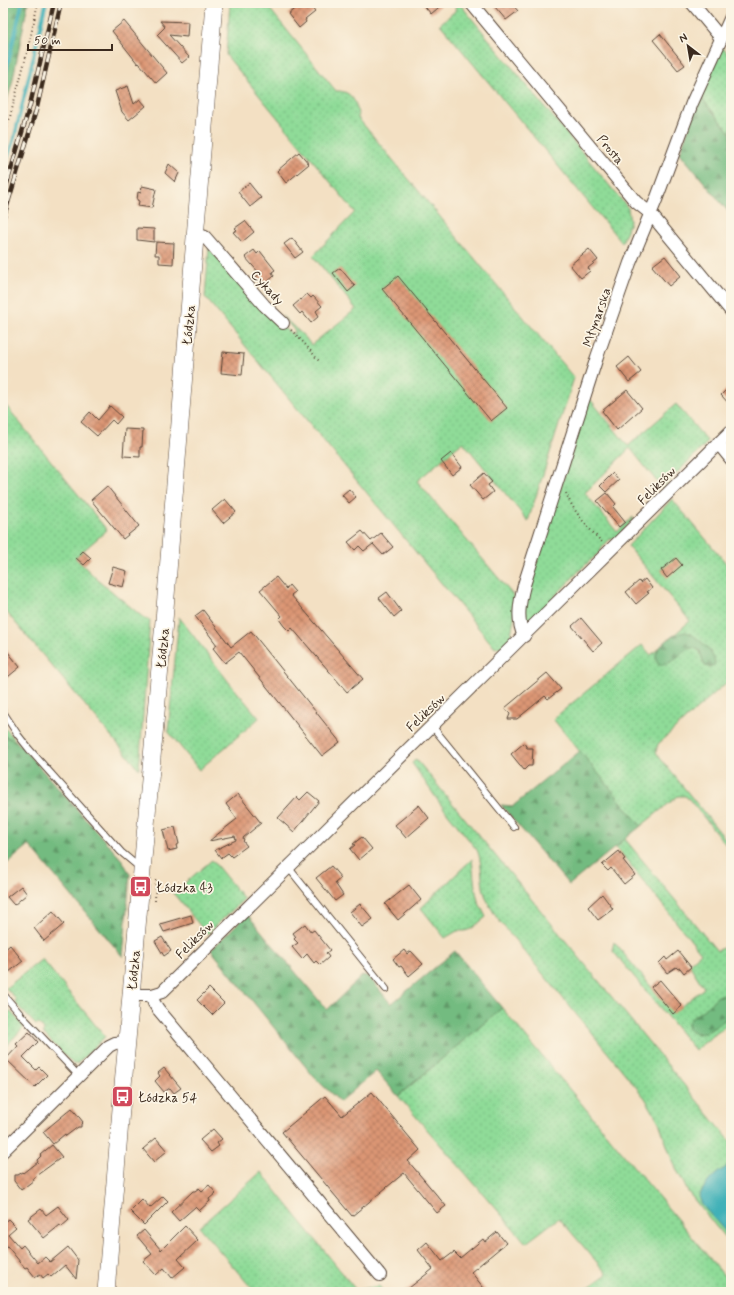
<svg xmlns="http://www.w3.org/2000/svg" width="734" height="1295" font-family="Mynerve,sans-serif">
<style>
.grass{fill:url(#grass-dots);stroke:#65825b}
.forest{fill:url(#forest-firs);stroke:#57724f}
.water{fill:#40b1b8;stroke:#3e6e6b}
.lines{fill:none;stroke-linecap:round;stroke-linejoin:round}
.stream{stroke:#40b1b8;stroke-width:3.5}
.building{fill:url(#building-cross-hatch)}
.lane-casing{stroke:#574537;stroke-width:8}
.street-casing{stroke:#574537;stroke-width:14}
.secondary-casing{stroke:#574537;stroke-width:18}
.path{stroke:#574537;stroke-width:2;stroke-dasharray:1 3;stroke-linecap:butt}
.lane{stroke:#fff;stroke-width:6}
.street{stroke:#fff;stroke-width:12}
.secondary{stroke:#fff;stroke-width:17}
.rail-casing{stroke:#3b2a1e;stroke-width:4.5}
.rail{stroke:#fcf5e5;stroke-width:3;stroke-dasharray:9;stroke-linecap:butt}
.labels{text-anchor:middle;stroke-width:3.5;stroke-linejoin:round;paint-order:stroke}
.street-label{font-size:13px;fill:#3b2a1e;stroke:#fcf5e5}
.poi-label{font-size:13px;fill:#3b2a1e;stroke:#fcf5e5;text-anchor:start}
</style>
<defs>
<pattern id="grass-dots" width="8" height="8" patternUnits="userSpaceOnUse"><rect width="8" height="8" fill="#8fdb98"/><path d="M2 2h.1M6 6h.1" fill="none" stroke="#7cbc83" stroke-width="1.8" stroke-linecap="round"/></pattern>
<pattern id="forest-firs" width="22" height="20" patternUnits="userSpaceOnUse"><rect width="22" height="20" fill="#73bb80"/><path d="M5 1l3.5 6h-7zM16 11l3.5 6h-7z" fill="#609868"/></pattern>
<pattern id="building-cross-hatch" width="8" height="8" patternUnits="userSpaceOnUse"><rect width="8" height="8" fill="#dc9674"/><path d="M0 0l8 8M0 8l8-8" fill="none" stroke="#b47b5f"/></pattern>
</defs>
<rect width="100%" height="100%" fill="#fcf5e5"/>
<filter id="ink" filterUnits="userSpaceOnUse"><feTurbulence type="fractalNoise" baseFrequency=".025" numOctaves="2"/><feDisplacementMap in="SourceGraphic" scale="8" xChannelSelector="R" yChannelSelector="G"/><feConvolveMatrix kernelMatrix="1 2 1 2 8 2 1 2 1" color-interpolation-filters="sRGB"/></filter>
<filter id="wash" filterUnits="userSpaceOnUse"><feTurbulence type="fractalNoise" baseFrequency=".012" numOctaves="4" result="noise"/><feDisplacementMap in="SourceGraphic" scale="16" xChannelSelector="R" yChannelSelector="G"/><feGaussianBlur stdDeviation="0.9" result="paint"/><feColorMatrix in="noise" values="0 0 0 0 0 0 0 0 0 0 0 0 0 0 0 0 0 1.4 0 .05"/><feComposite in="paint" operator="in"/></filter>
<g filter="url(#wash)">
<rect width="100%" height="100%" fill="#f3e0c3"/>
<g class="grass">
<path d="M230,3H265L336,91C352,90 358,104 358,118L574,378L528,521L463,442L417,481L517,600L510,642L506,645L495,648L205,297L209,248C222,263 280,331 293,334L295,331L281,315L305,337L311,345L356,309L313,256L355,212L226,55Z"/>
<path d="M456,3H459L628,208L630,222L622,243L440,24L455,11Z"/>
<path d="M722,47L731,57V134L700,96Z"/>
<path d="M589,398L628,446L676,404L708,442L662,488L630,448L585,493L617,532L633,517V520L616,538L609,540L601,549V551L582,568L518,635L526,597Z"/>
<path d="M3,402L107,530L75,558L97,579L145,619L150,620L139,769L3,608Z"/>
<path d="M672,499L731,569V681L727,682L658,744L656,752L660,758L731,846V851L689,799L685,796H678L641,826L553,719L642,645L651,655L690,621L628,546Z"/>
<path d="M179,617L228,681L259,718L199,770L168,731Z"/>
<path d="M3,726L17,742L3,735Z"/>
<path d="M416,759L731,1142V1245L688,1192L672,1160L659,1122L645,1098L497,918C491,908 485,899 483,887C481,875 482,861 477,850L441,805L412,763Z"/>
<path d="M625,839L717,951L731,944V1022L695,1050L612,950L614,942L673,1013L704,988L689,964L701,953L616,847Z"/>
<path d="M472,859L475,888L478,901L486,917L471,929L465,931H457L445,938L421,908Z"/>
<path d="M212,860L244,899L207,934L173,893Z"/>
<path d="M42,959L105,1037L77,1064H73L43,1033L44,1030L39,1024L36,1025L15,1003L16,999L6,988Z"/>
<path d="M3,1003L24,1027L3,1049Z"/>
<path d="M502,1008L731,1284V1292H582L607,1274L559,1218L526,1243L398,1096Z"/>
<path d="M261,1172L356,1290L379,1286L384,1292H255L199,1227Z"/>
</g>
<g class="forest">
<path d="M3,3H28L12,84L3,113Z"/>
<path d="M700,96L731,134V215L680,153Z"/>
<path d="M686,632C696,635 715,652 715,664L710,667L705,666L703,661L700,651L695,648H690C679,653 672,666 659,665C647,651 673,633 686,632Z"/>
<path d="M3,735L17,742L122,860L130,874L123,957L29,845L3,867Z"/>
<path d="M580,751L641,826L569,885L501,805L513,806Z"/>
<path d="M247,914L327,1010L363,975L369,977L391,1004L455,951L502,1008L398,1096L376,1071L340,1102L314,1077L211,950Z"/>
<path d="M721,995H725L731,1000L730,1015C723,1022 713,1029 704,1033C696,1036 681,1030 690,1020C694,1015 702,1011 707,1007C712,1003 714,997 721,995Z"/>
</g>
<path class="water" d="M731,1165V1238L702,1205L699,1196C707,1181 715,1172 731,1165Z"/>
<g class="lines">
<g class="stream">
<path d="M3,85L22,3"/>
<path d="M3,171L15,135L46,3"/>
</g>
</g>
<g id="blocks">
<g class="building">
<path d="M302,3H308L315,12L305,20L306,22L299,28L288,14Z"/>
<path d="M422,3H444L431,14Z"/>
<path d="M499,3H511L518,11L506,20L495,7Z"/>
<path d="M124,21L167,73L156,83L139,63L138,64L112,31Z"/>
<path d="M160,21L188,22L187,37L169,35L189,57L182,63L157,35L165,27Z"/>
<path d="M660,34L685,65L678,70L653,40Z"/>
<path d="M128,86L134,104L140,99L146,106L129,120L122,112L115,91Z"/>
<path d="M299,152L309,164L286,183L277,171Z"/>
<path d="M169,164L179,173L175,182L165,173Z"/>
<path d="M249,183L261,198L250,207L238,192Z"/>
<path d="M142,186L156,189L152,208L138,206L139,201L137,200L138,192L141,193Z"/>
<path d="M245,221L254,232L242,242L233,232L237,230L235,228Z"/>
<path d="M137,228L154,229V242L137,240Z"/>
<path d="M292,238L303,252L295,258L284,244Z"/>
<path d="M156,242L174,243L173,264L159,263V255H155Z"/>
<path d="M589,249L598,260L588,268L590,271L581,278L570,265Z"/>
<path d="M254,250L257,254L260,251L275,270L272,272L274,276L263,286L256,277L260,274L245,257Z"/>
<path d="M665,256L681,276L669,286L652,266Z"/>
<path d="M340,268L355,286L348,292L333,273Z"/>
<path d="M398,276L507,408L491,421L382,289Z"/>
<path d="M307,294L311,298L313,296L322,306L316,311L319,316L311,323L302,312L300,314L293,306Z"/>
<path d="M223,352L244,354L242,375L221,373Z"/>
<path d="M629,357L641,372L629,382L617,367Z"/>
<path d="M731,385V406L721,395Z"/>
<path d="M627,390L642,408L617,430L602,411Z"/>
<path d="M110,406L122,417L116,424L112,420L97,436L81,422L90,412L98,420Z"/>
<path d="M125,429L143,430L142,447H140V457L123,456Z"/>
<path d="M451,453L462,467L452,475L441,461Z"/>
<path d="M484,473L492,482L488,485L493,492L483,500L470,485Z"/>
<path d="M613,473L619,480L606,492L600,486Z"/>
<path d="M107,486L139,526L123,539L91,500Z"/>
<path d="M349,489L356,497L349,503L342,495Z"/>
<path d="M607,493L616,504L613,507L625,522L619,527L597,501Z"/>
<path d="M225,499L236,512L223,523L212,510Z"/>
<path d="M362,531L371,541L381,533L393,547L383,555L373,544L364,551L359,546L355,550L348,542Z"/>
<path d="M83,551L91,558L84,565L76,558Z"/>
<path d="M676,558L682,565L667,578L661,570Z"/>
<path d="M113,567L127,571L123,587L108,583Z"/>
<path d="M276,577L286,589L289,585L295,592L291,595L363,679L347,692L292,628L289,631L284,626L279,619L282,616L260,590Z"/>
<path d="M645,579L652,588L647,592L649,593L636,604L626,592L639,581L640,583Z"/>
<path d="M387,592L401,611L394,617L379,598Z"/>
<path d="M203,610L231,647L251,631L340,742L322,756L239,652L225,663L213,648L217,645L195,616Z"/>
<path d="M581,618L602,643L593,651L572,626Z"/>
<path d="M3,646L20,667L3,681Z"/>
<path d="M547,673L561,689L548,699L545,696L517,719H508L510,714L505,708Z"/>
<path d="M524,743L527,748H533L532,766H528L524,770L511,754Z"/>
<path d="M308,792L319,801L294,832L278,818L297,797L300,800Z"/>
<path d="M238,794L261,823L243,838L244,840L243,841L247,846L232,857L228,853L221,858L215,850L236,840L235,836L209,841L237,819L226,804Z"/>
<path d="M419,805L429,818L406,838L395,825Z"/>
<path d="M175,827L179,844L176,845L177,849L168,851L163,830Z"/>
<path d="M362,837L372,849L359,860L350,849L355,845L353,844Z"/>
<path d="M619,851L625,859L623,860L635,875L624,884L611,868L608,871L602,865Z"/>
<path d="M331,866L341,878L335,883L343,895L335,901L316,878Z"/>
<path d="M409,885L421,900L398,920L385,904Z"/>
<path d="M21,886L27,894L14,905L7,897Z"/>
<path d="M602,894L613,909L598,920L588,907Z"/>
<path d="M360,904L373,919L362,927L350,912Z"/>
<path d="M53,911L64,924L44,941L34,928Z"/>
<path d="M191,915L193,923L164,932L160,924Z"/>
<path d="M305,924L311,932L314,930L330,950L326,953L329,957L320,965L316,961L314,963L307,954L302,959L292,947L298,943L294,939L296,937L293,933Z"/>
<path d="M162,937L171,951L164,956L155,941Z"/>
<path d="M10,945L23,961L9,972L3,964V951Z"/>
<path d="M404,950L407,954L411,951L423,964L409,976L401,966L399,967L393,959Z"/>
<path d="M678,951L691,967L684,973L680,968L678,969L676,967L667,973L659,963L665,957L667,960Z"/>
<path d="M660,980L682,1006L673,1014L651,987Z"/>
<path d="M209,988L224,1003L212,1015L197,1000Z"/>
<path d="M29,1032L38,1042L23,1057L36,1070L39,1067L47,1075L35,1087L6,1059L18,1046L16,1044Z"/>
<path d="M164,1068L181,1088L174,1093L170,1088L164,1092L155,1081L160,1076L158,1073Z"/>
<path d="M372,1092L420,1150L408,1161L446,1206L437,1213L404,1173L352,1216L282,1132L325,1096L342,1116Z"/>
<path d="M72,1108L83,1122L81,1124V1127H78L66,1136L65,1134L53,1144L43,1132Z"/>
<path d="M213,1129L222,1139L217,1143L219,1146L211,1152L200,1140Z"/>
<path d="M156,1138L167,1151L154,1162L143,1149Z"/>
<path d="M52,1145L62,1157L33,1178L34,1180L21,1190L14,1181V1175H18L23,1172L24,1173L38,1162L37,1160L41,1156L40,1155Z"/>
<path d="M209,1185L216,1193L209,1199L210,1201L199,1211L195,1207L179,1221L171,1212L193,1191H195L199,1188L202,1191Z"/>
<path d="M163,1196L168,1201L144,1225L130,1211L142,1199L150,1208Z"/>
<path d="M58,1206L69,1220L61,1227L60,1225L44,1238L28,1219L41,1209L46,1215Z"/>
<path d="M8,1219L16,1227L8,1234L20,1248L23,1245L38,1263L45,1257L50,1262L68,1247L78,1260L76,1279L65,1265L51,1277L48,1274L43,1278L40,1274L35,1277L27,1267L25,1268L3,1241V1223Z"/>
<path d="M185,1226L198,1240L178,1259L185,1267L172,1278L164,1268L156,1275L143,1261L152,1254L137,1236L144,1230L161,1250Z"/>
<path d="M497,1232L506,1243L471,1272L487,1292H404L433,1269L418,1250L427,1242L442,1261L454,1252L460,1258L483,1239L485,1242Z"/>
</g>
</g>
</g>
<g filter="url(#ink)">
<use href="#blocks" fill-opacity="0" stroke="#574537" stroke-width="1"/>
<g class="lines">
<defs>
<g id="lane">
<path d="M3,712L18,735L29,749L121,852L140,868"/>
<path d="M432,726L514,827"/>
<path d="M288,867L386,989"/>
<path d="M3,994L21,1015L79,1076"/>
</g>
<g id="street">
<path d="M471,3L636,202L650,213L731,311"/>
<path d="M692,3L721,38"/>
<path d="M195,233L205,237L264,305L283,323"/>
<path d="M718,443L731,459"/>
<path d="M524,636C516,620 520,601 524,585L597,357L630,263L656,200L692,103L731,17"/>
<path d="M131,995H152L162,992L731,431"/>
<path d="M152,995L154,1003L158,1009L380,1275"/>
<path d="M3,1151L109,1046L115,1043L127,1042"/>
</g>
<path id="secondary" d="M106,1292L122,1097L163,633L214,3"/>
</defs>
<use href="#lane" class="lane-casing"/>
<use href="#street" class="street-casing"/>
<use href="#secondary" class="secondary-casing"/>
<g class="path">
<path d="M3,143L26,57L38,3"/>
<path d="M291,330L304,343L319,361"/>
<path d="M566,493C573,511 588,528 602,542"/>
<path d="M155,901L156,879"/>
</g>
<use href="#lane" class="lane"/>
<use href="#street" class="street"/>
<use href="#secondary" class="secondary"/>
<defs>
<g id="rail">
<path d="M3,197L30,105L54,3"/>
<path d="M3,219L37,107L61,3"/>
</g>
</defs>
<use href="#rail" class="rail-casing"/>
<use href="#rail" class="rail"/>
</g>
</g>
<defs>
<symbol id="bus-square" viewBox="-11 -11 22 22"><rect x="-9" y="-9" width="18" height="18" rx="4" fill="#d1495b" stroke="#fcf5e5"/><path d="M-5-6H5V4H4V6H2V4H-2V6H-4V4H-5ZM-3.5-4V0h7V-4ZM-3.5 1.2v1.5H-2V1.2ZM2 1.2v1.5H3.5V1.2Z" fill="#fff"/></symbol>
</defs>
<g fill-rule="evenodd">
<use href="#bus-square" x="128" y="874" width="25" height="25"/>
<use href="#bus-square" x="110" y="1084" width="25" height="25"/>
</g>
<g class="labels">
<g class="street-label">
<text transform="translate(611 149) rotate(50)" y="5">Prosta</text>
<text transform="translate(268 287) rotate(48)" y="5">Cykady</text>
<text transform="translate(596 317) rotate(-71)" y="5">Młynarska</text>
<text transform="translate(188 325) rotate(-85)" y="5">Łódzka</text>
<text transform="translate(656 485) rotate(-45)" y="5">Feliksów</text>
<text transform="translate(162 648) rotate(-85)" y="5">Łódzka</text>
<text transform="translate(425 712) rotate(-44)" y="5">Feliksów</text>
<text transform="translate(194 939) rotate(-45)" y="5">Feliksów</text>
<text transform="translate(133 970) rotate(-85)" y="5">Łódzka</text>
</g>
<g class="poi-label">
<text x="156" y="892">Łódzka 43</text>
<text x="138" y="1102">Łódzka 54</text>
</g>
</g>
<rect width="734" height="1295" fill="none" stroke="#fcf5e5" stroke-width="16"/>
<g transform="translate(688 46) rotate(329)" stroke="#fcf5e5" stroke-width="3" paint-order="stroke">
<path d="M0-3L7 15L0 10L-7 15Z" fill="#3b2a1e"/>
<text y="-6" font-size="11" font-weight="bold" text-anchor="middle" fill="#3b2a1e">N</text>
</g>
<path d="M28 44v6h84v-6" fill="none" stroke="#3b2a1e" stroke-width="2"/>
<text x="34" y="44" font-size="12" fill="#3b2a1e" stroke="#fcf5e5" stroke-width="3" paint-order="stroke">50 m</text>
</svg>
